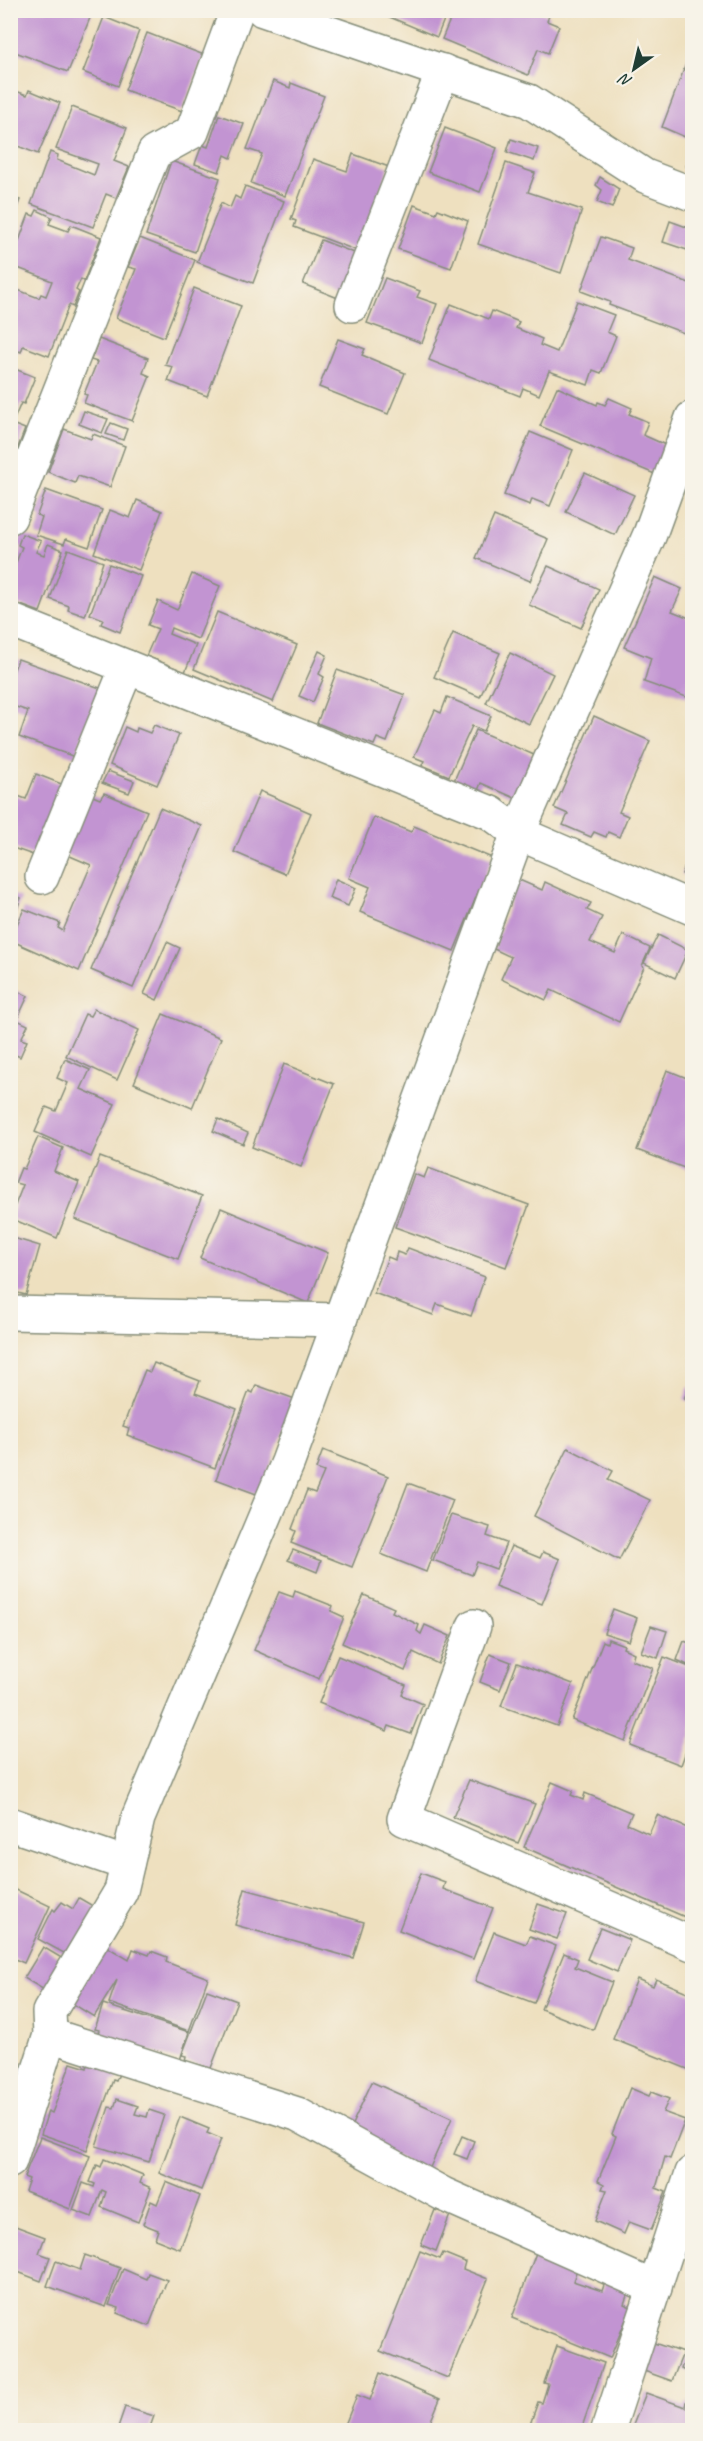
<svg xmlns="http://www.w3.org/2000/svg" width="703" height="2441" font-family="Caveat,sans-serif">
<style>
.building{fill:#c294d2}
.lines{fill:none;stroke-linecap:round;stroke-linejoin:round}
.minor-casing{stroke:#868e7a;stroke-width:36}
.minor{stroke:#fff;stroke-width:33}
</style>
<rect width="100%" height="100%" fill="#f7f3e8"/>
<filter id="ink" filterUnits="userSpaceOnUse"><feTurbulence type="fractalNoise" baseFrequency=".0167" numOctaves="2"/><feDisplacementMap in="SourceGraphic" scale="12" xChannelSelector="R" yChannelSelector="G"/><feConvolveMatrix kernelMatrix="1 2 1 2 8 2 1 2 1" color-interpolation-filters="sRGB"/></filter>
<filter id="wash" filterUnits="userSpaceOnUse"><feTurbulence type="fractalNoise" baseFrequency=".008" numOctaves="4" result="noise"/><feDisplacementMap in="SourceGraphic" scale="24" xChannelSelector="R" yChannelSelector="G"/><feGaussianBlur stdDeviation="1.35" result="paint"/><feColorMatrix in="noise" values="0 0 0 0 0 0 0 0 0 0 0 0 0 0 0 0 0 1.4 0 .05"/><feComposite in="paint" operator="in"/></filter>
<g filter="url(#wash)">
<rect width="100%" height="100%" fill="#eee0bf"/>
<g id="blocks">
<g class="building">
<path d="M16,10H86L92,13L68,72L10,50V25Z"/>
<path d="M373,10H448L437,37Z"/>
<path d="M454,10H536L549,16L547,21L559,26L548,53L538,49L528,75L442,39Z"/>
<path d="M104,17L139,31L118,86L83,72Z"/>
<path d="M147,33L204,55L182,111L125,90Z"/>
<path d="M692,48V140L662,127Z"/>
<path d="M273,81L290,88L291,83L324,96L285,196L251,183L262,154L247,149Z"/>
<path d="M10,89L27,95L29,90L60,103L38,154L10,143Z"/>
<path d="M72,107L127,128L114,161L129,167L116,198L106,194L93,227L31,204L50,152L58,155L57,160L94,175L98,164L56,149Z"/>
<path d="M219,115L244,124L231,158L225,155L219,172L195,164L202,145L208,147Z"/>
<path d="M445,128L497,148L480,192L428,172Z"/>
<path d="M511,139L538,148L534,161L507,152Z"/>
<path d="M692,149V168L686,166Z"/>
<path d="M353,154L389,167L358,251L294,227L296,221L291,219L313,159L347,171Z"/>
<path d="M171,161L220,178L195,252L146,235Z"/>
<path d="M506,163L535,173L528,192L582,210L561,273L478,244Z"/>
<path d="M600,177L619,189L612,208L597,202L602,190L596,185Z"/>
<path d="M245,186L284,201L253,283L197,262L221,203L230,208L235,196L240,199Z"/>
<path d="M10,197L20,200L11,222H10Z"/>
<path d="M414,205L436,213L438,209L468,221L451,268L398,249Z"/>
<path d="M37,210L52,217L49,224L68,231L71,225L101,237L84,281L81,279L76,290L79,292L73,307L69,305L49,356L23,346L21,352L10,348V287L39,298L41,294L46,296L52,281L10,265L29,214L34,216Z"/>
<path d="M670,221L692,229L687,250L663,242Z"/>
<path d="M601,237L632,248L628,260L692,284V336L609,305L610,302L581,291Z"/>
<path d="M140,238L195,260L164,337L116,318L136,269L128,267Z"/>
<path d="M321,240L357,254L338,298L303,284Z"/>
<path d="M385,278L420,291L417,297L437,304L422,343L367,323Z"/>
<path d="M194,288L241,306L207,396L168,381L173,367L165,365Z"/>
<path d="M577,301L614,315L607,332L616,336L601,373L593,370L588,385L549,371L539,395L523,388L520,396L429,360L451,304L489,319L492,311L519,322L516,328L542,339L540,345L557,352Z"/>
<path d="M99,339L148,358L143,373L150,376L132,421L84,403L87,395L84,394L97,362L91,360Z"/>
<path d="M338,339L365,349L362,355L405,373L388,414L319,387Z"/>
<path d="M10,367L35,377L24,404L21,403L12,424L25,429L17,450L10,448Z"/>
<path d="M557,387L597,405L598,402L605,405L609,398L632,408L629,414L648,422L643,435L670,447L657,475L540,426Z"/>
<path d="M84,411L108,419L102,433L79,424Z"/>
<path d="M111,423L127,429L123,440L106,434Z"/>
<path d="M64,429L91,439L93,434L125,446L110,487L78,476L75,483L48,472Z"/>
<path d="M530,432L573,450L550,506L532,499L530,505L504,495Z"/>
<path d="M585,473L634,495L615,535L566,512Z"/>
<path d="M46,490L102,510L89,547L66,539L64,544L36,535L42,517L37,515Z"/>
<path d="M137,500L162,511L139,570L94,553L110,510L130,518Z"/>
<path d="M494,516L548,539L530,581L476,558Z"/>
<path d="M22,534L41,541L36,552L44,555L48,544L63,550L40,612L10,601V578L22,547L18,545Z"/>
<path d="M68,549L103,562L85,616L68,610L69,606L50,599Z"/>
<path d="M109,564L141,576L120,632L101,624L103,619L90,614Z"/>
<path d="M548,566L599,589L581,628L529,605Z"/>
<path d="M192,574L220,586L198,639L171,628L169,634L196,645L185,672L146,656L158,629L148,625L158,601L177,610Z"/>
<path d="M655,577L682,589L672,611L692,619V699L644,682L651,658L624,647Z"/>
<path d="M217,612L297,645L273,702L194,669Z"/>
<path d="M453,633L500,653L480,697L434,677Z"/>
<path d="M319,651L327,655L319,674L324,677L313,702L299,696Z"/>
<path d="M510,653L553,674L529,724L486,703Z"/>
<path d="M18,659L100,688L75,757L19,737L28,711L10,705V680Z"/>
<path d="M337,670L405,695L387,742L377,738L374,745L317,723Z"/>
<path d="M447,697L491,716L484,731L472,726L449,776L422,765L424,761L414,757L435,710L441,713Z"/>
<path d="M594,716L650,741L619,812L628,816L619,837L608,832L606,837L594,832L591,837L563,825L568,814L554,808Z"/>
<path d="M154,725L179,735L157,785L110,765L125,727L136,732L137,728L150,733Z"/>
<path d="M476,730L534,755L515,798L481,783L477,793L453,783Z"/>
<path d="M108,771L134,781L129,793L102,783Z"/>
<path d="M36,774L64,785L36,856L10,847V793L26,799Z"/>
<path d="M260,791L311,813L285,874L234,852Z"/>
<path d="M104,793L147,811L79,971L10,940L24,909L60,923L58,928L63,931L91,865L63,853L88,794L100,799Z"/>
<path d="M160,808L202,826L133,988L91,970Z"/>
<path d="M374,817L411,832L414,826L492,858L454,951L360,912L370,887L349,878Z"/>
<path d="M692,849V879L682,874Z"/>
<path d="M336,879L356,888L348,906L329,898Z"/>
<path d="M517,879L542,890L545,882L591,903L587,910L602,917L590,942L615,953L623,935L650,948L642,966L644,967L619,1022L551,990L546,1000L501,979L511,957L494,949Z"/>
<path d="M10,894L21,898L11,926H10Z"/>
<path d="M658,935L688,950L675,978L644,963Z"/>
<path d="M167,942L180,948L157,1000L144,994Z"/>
<path d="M10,988L28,996L17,1020L28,1025L21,1039L27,1041L20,1057L16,1055L10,1066Z"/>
<path d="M94,1009L139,1030L117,1080L66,1056L85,1014L90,1016Z"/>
<path d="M163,1014L221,1038L192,1108L134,1083Z"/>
<path d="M65,1059L90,1070L81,1089L115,1104L91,1157L35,1132L46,1107L56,1111L68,1083L57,1078Z"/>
<path d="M284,1064L334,1084L301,1167L252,1147Z"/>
<path d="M667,1070L692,1080V1171L637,1150Z"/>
<path d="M218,1119L248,1133L243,1144L213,1131Z"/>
<path d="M38,1137L63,1148L54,1171L79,1182L57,1238L10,1218L23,1185L15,1183L21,1168L24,1169Z"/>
<path d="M100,1157L202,1196L178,1259L75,1219Z"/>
<path d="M428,1168L529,1205L506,1267L395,1227L414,1174L424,1178Z"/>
<path d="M221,1208L328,1253L308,1303L200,1258Z"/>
<path d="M10,1237L40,1246L26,1295L10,1291Z"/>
<path d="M408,1248L485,1277L471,1316L437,1304L433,1315L374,1293L388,1257L395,1260L397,1252L405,1255Z"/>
<path d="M154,1363L200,1381L195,1393L237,1409L215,1468L127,1435L129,1428L123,1426L145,1370L150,1372Z"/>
<path d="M256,1385L295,1399L259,1495L216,1479L249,1391L253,1393Z"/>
<path d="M689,1387L692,1388V1403L684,1399Z"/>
<path d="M568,1448L613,1471L608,1480L650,1500L619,1560L534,1516Z"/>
<path d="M323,1450L388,1476L352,1567L291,1543L296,1531L292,1529L307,1490L315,1493L324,1472L316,1469Z"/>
<path d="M408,1483L453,1500L426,1572L381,1554Z"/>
<path d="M451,1515L490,1527L487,1536L506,1543L496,1569L477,1562L472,1575L433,1560Z"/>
<path d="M511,1546L540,1558L543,1552L560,1559L542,1604L495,1586Z"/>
<path d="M293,1550L321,1561L317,1572L288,1560Z"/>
<path d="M295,1591L333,1606L331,1611L344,1617L319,1679L254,1650L279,1592L293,1597Z"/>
<path d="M364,1595L394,1608L392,1612L419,1625L417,1631L421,1634L425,1625L450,1636L438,1664L413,1652L405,1671L342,1643Z"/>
<path d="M613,1609L637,1618L629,1641L604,1633Z"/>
<path d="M10,1612L18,1615L10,1631Z"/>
<path d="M651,1626L667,1631L658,1658L641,1652Z"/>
<path d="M608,1639L624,1645L623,1648L634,1653L632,1660L653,1668L625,1741L572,1720L603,1641L607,1643Z"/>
<path d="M684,1641L692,1644V1667L677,1660Z"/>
<path d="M490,1654L511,1662L500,1690L480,1682Z"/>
<path d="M338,1656L406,1685L402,1695L423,1704L411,1734L389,1726L387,1731L319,1703Z"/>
<path d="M664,1657L692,1668L690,1674L692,1675V1735L681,1765L630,1745Z"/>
<path d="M517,1663L573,1684L557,1726L501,1706Z"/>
<path d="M469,1780L535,1804L518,1843L453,1817Z"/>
<path d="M552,1782L573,1791L571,1795L583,1800L585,1793L632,1813L627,1824L649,1834L657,1815L692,1830V1920L524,1847Z"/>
<path d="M421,1873L445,1882L443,1889L493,1908L473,1959L399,1930Z"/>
<path d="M10,1887L50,1906L24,1963L10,1957Z"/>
<path d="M245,1889L364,1922L353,1958L235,1925Z"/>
<path d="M79,1898L98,1909L73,1958L38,1939L53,1909L55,1911L62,1902L73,1909Z"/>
<path d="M538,1904L567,1914L557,1939L529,1929Z"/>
<path d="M600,1928L630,1940L617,1972L587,1959Z"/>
<path d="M494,1932L526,1944L530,1936L556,1946L534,2003L475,1981Z"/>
<path d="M106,1946L129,1960L133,1949L149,1955L151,1951L167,1957L166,1962L208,1978L189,2031L109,2003L117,1980L94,2017L70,2002Z"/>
<path d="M43,1947L70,1963L51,1994L24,1978Z"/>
<path d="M564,1953L578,1959L575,1967L612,1982L593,2030L541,2009Z"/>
<path d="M637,1979L653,1986L656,1979L692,1994V2064L690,2070L613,2039Z"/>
<path d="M207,1990L237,2001L211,2068L185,2061L186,2056L182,2055Z"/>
<path d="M103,2004L189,2032L180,2060L97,2036L99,2030L95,2029Z"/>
<path d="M89,2060L121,2069L116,2081L113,2080L87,2150L41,2134L48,2111L52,2113L71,2063L87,2068Z"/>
<path d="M372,2082L452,2118L428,2172L348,2133Z"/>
<path d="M630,2088L649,2096L651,2092L669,2099L663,2112L685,2120L670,2159L665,2157L656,2188L666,2192L651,2230L629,2222L624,2234L595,2221L607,2190L602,2189L604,2184L598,2181L616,2136L612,2134Z"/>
<path d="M117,2099L138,2106L135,2114L147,2117L149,2110L164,2115L149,2162L96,2146L109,2107L114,2108Z"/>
<path d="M180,2117L209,2129L207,2133L221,2139L201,2190L159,2173Z"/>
<path d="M462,2136L474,2141L467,2159L454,2154Z"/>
<path d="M40,2137L90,2156L70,2209L25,2191L29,2179L24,2177Z"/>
<path d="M104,2159L143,2175L140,2183L151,2188L138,2222L101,2207L106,2192L102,2190L92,2217L73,2210L83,2183L94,2187L95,2184L90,2182L97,2165L101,2167Z"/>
<path d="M166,2182L200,2196L180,2249L155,2239L158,2230L143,2224L151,2201L157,2204Z"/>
<path d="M435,2210L450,2215L436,2251L421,2245Z"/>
<path d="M10,2224L45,2237L39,2253L50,2257L41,2281L10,2269Z"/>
<path d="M537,2250L578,2266L573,2281L602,2291L606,2279L630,2288L624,2304L631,2307L610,2358L512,2318Z"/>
<path d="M420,2251L440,2259L443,2253L465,2262L463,2269L488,2279L448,2378L380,2351Z"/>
<path d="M85,2255L120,2268L106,2307L47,2286L56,2261L80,2270Z"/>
<path d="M123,2269L146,2279L148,2273L167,2280L149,2326L117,2313L119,2308L109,2305Z"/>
<path d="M654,2343L683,2353L672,2381L644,2371Z"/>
<path d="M557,2346L604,2363L581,2430H528L538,2402L542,2403L548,2384L544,2383Z"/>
<path d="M686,2356L692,2358V2374L681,2369Z"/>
<path d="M380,2373L440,2399L427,2430H343L357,2395L370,2400Z"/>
<path d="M646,2393L685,2407L686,2402L692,2404V2430H631Z"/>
<path d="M125,2407L154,2416L149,2430H117Z"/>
</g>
</g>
</g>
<g filter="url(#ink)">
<use href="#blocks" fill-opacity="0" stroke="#868e7a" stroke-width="1.5"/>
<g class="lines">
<defs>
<g id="minor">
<path d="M263,10L529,101L645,176L692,194"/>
<path d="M352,305L443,71"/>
<path d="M10,517L154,153L192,132L237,10"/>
<path d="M10,620L491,813L518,833L692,908"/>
<path d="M42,877L127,667"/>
<path d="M10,1313L340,1320"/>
<path d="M474,1626L404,1819L692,1944"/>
<path d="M10,1824L127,1864"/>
<path d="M50,2035L297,2114L443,2194L655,2288"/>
<path d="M10,2161L50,2035L49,2012L121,1891L138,1818L288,1462L518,833L650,534L692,418"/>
<path d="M608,2430L692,2173"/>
</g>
</defs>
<use href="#minor" class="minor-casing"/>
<use href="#minor" class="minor"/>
</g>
</g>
<rect width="703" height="2441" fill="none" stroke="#f7f3e8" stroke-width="36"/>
<g transform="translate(634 69) rotate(214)" stroke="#f7f3e8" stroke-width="4.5" paint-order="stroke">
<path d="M0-4.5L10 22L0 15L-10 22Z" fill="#1f3d34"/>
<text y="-9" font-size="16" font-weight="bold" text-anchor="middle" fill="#1f3d34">N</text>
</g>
</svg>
